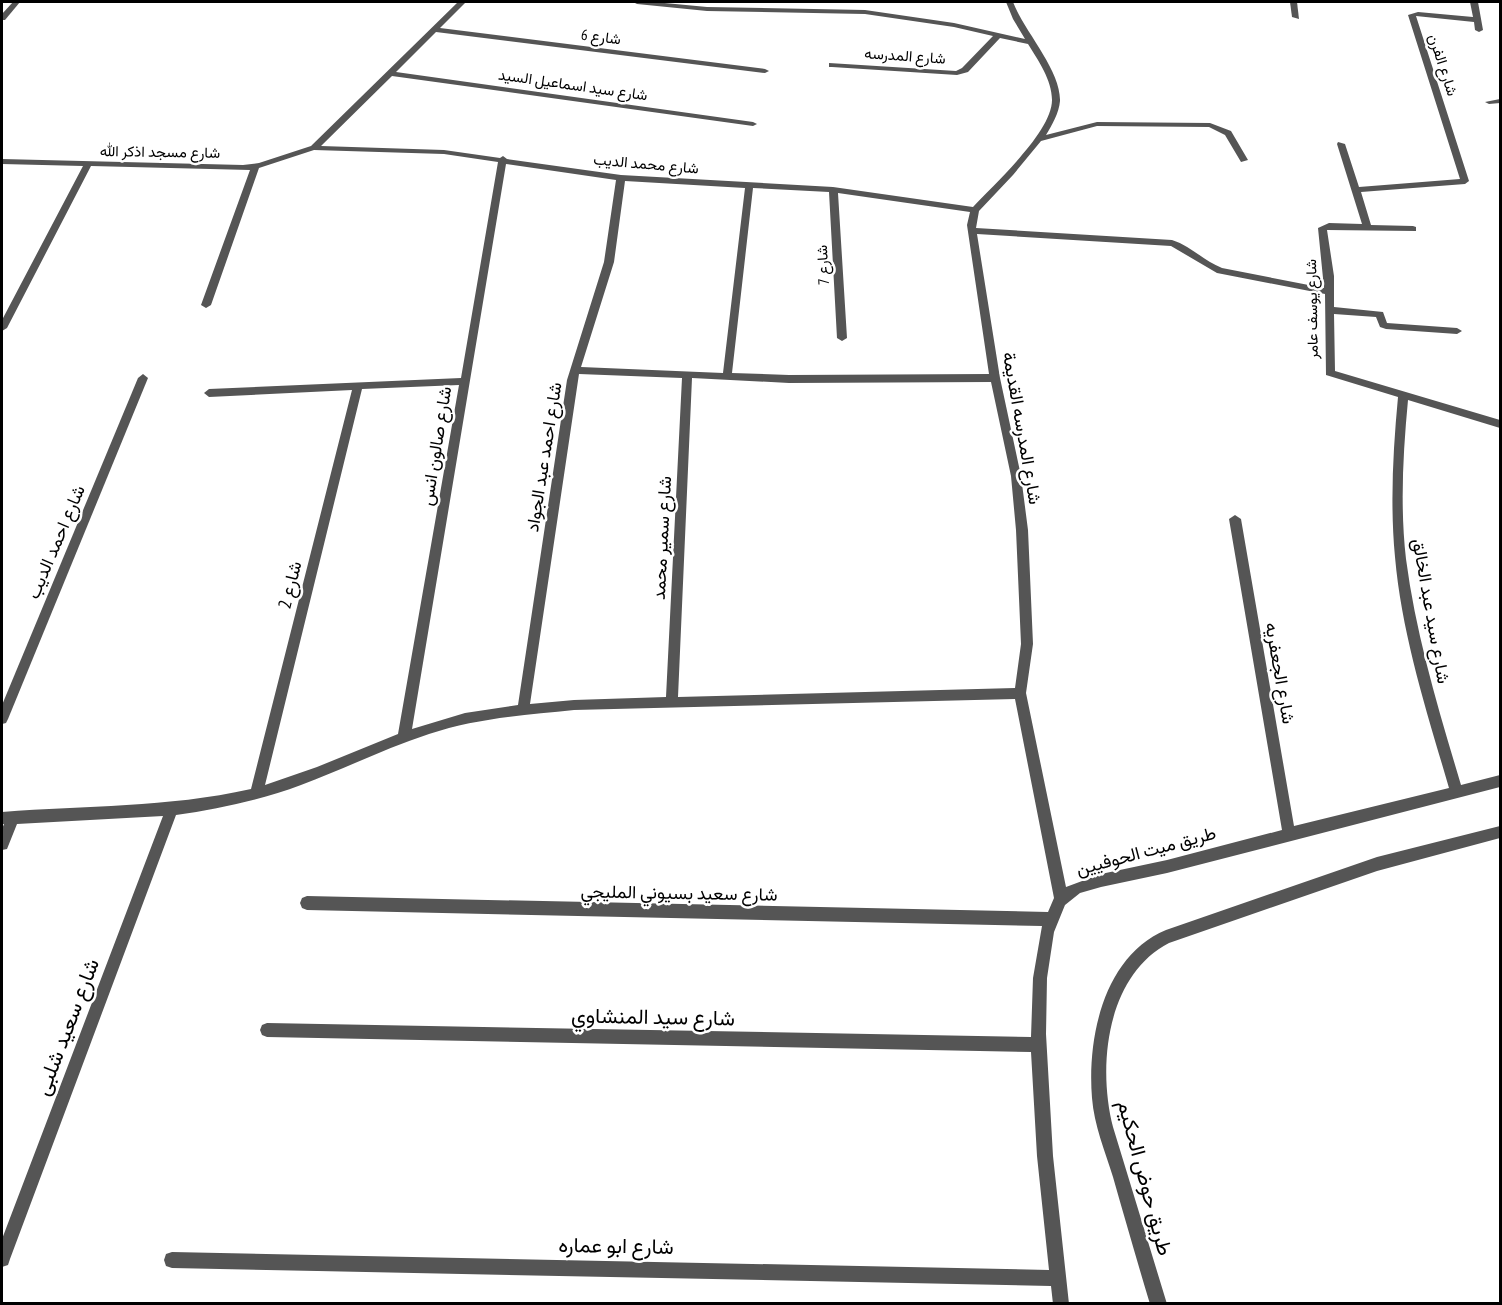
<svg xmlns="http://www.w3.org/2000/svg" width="1502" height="1305" font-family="'PT Sans Narrow',Vazirmatn,sans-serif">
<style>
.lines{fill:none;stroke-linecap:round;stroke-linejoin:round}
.street{fill:#555;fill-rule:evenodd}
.labels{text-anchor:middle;stroke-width:5;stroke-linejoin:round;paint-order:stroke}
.far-street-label{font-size:15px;fill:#000;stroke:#fff}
.street-label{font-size:18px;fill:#000;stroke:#fff}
.near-street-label{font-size:21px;fill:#000;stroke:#fff}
</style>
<rect width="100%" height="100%" fill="#fff"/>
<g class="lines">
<g class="street">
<path d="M13,2H20L5,20H2V14Z"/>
<path d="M458,2H466L440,28L765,69L769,71L765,73L436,32L396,72L753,122L757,124L753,126L392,76L321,146L444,150L500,158L503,156L507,159L621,175L833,187L973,207C995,183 1052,132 1052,100C1052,80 1038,60 1028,44L1000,38L968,72L957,75L832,67H829V63L956,71L962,68L993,36L954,27L865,14L707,11L637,4L633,2H654L707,7L865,10L954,23L1025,39L1013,19L1006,2H1013C1024,31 1061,70 1060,101C1059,113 1052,125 1046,135L1097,122L1210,123L1231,131L1248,160L1241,162L1225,135L1209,127L1097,126L1041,141L1013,175L979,211L976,228L1172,240C1191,246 1204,261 1222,268L1324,288L1318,228L1329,223L1362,224L1337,144L1338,142L1345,144L1359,187L1460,179L1408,15L1418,12L1473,17L1470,2H1478L1483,30L1479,32L1475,30L1474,22L1416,16L1469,181L1465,184L1361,192L1371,225L1413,226L1416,227V231L1327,230L1334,276V307L1383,312L1387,323L1457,328L1462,331L1457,334L1386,329L1380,327L1376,317L1334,314L1335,371L1500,420V428L1408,400C1403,453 1400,507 1406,559C1416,636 1439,711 1461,785L1500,775V787L1167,873L1101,887L1080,893L1065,905L1054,932L1047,978L1046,1034L1053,1156L1069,1304H1053L1051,1286L172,1268L166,1266L164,1260L166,1254L172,1252L1049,1270L1037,1156L1031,1052L267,1037L262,1035L260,1030L262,1025L267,1023L1031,1037L1033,978L1042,926L307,910L302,908L300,903L302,898L307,896L1048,912L1054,898L1015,699L574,710C525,715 476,718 429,734C386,748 344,769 301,785C261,800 219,809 176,815L10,1259L8,1265L2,1267V1239L163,816L17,824L7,849L2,850V829L4,824H2V812C87,805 166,808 251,789L352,390L209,397L204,393L209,389L461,378L498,162L444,154L314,150L259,168L211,305L206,308L201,305L250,170L91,166L7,328L2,331V320L83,166L2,164V159L243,165L259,163L311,146ZM506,164L616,180L604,262L567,380L518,705L465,713L412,729ZM625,181L745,188L723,373L581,367L614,262ZM753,188L829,192L837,338L842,341L847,338L838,193L970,212L967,225L989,374L789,375L732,373ZM977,234L1171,246L1217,273L1325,294L1326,375L1398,397C1393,450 1390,504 1395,557C1402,636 1427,712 1449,788L1294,826L1241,519L1235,515L1229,519L1282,830L1167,860L1101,874L1066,887L1026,693L1033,644L1028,530L1021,476L1000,378ZM579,374L682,378L666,697L574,700L530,704ZM692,378L789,383L991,382L1011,476L1016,530L1021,644L1015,688L678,697ZM459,385L398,734L317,767L265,785L362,389Z"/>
<path d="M1290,2H1297L1299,19L1292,17Z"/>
<path d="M1500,99V103L1489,104L1485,102Z"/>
<path d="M143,374L148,378L8,719L6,723L2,724V705L138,378Z"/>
<path d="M1500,826V838L1377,871L1169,943C1107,975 1097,1065 1113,1127L1167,1304H1150C1137,1261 1125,1219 1113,1177C1105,1151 1094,1125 1092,1098C1087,1037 1104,956 1166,930L1377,857Z"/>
</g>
</g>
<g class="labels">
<g class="far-street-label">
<text transform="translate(601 37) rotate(7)" y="5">شارع 6</text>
<text transform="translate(905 56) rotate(4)" y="5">شارع المدرسه</text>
<text transform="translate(1443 65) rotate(72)" y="5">شارع الفرن</text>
<text transform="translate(573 85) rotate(8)" y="5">شارع سيد اسماعيل السيد</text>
<text transform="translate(160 152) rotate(1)" y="5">شارع مسجد اذكر الله</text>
<text transform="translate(646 164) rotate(5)" y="5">شارع محمد الديب</text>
<text transform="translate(823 265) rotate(-93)" y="5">شارع 7</text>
<text transform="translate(1312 309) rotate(-91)" y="5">شارع يوسف عامر</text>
</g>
<g class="street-label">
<text transform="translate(1022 428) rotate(80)" y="6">شارع المدرسه القديمة</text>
<text transform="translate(436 446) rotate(-81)" y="6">شارع صالون انس</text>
<text transform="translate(544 457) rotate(-81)" y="6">شارع احمد عبد الجواد</text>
<text transform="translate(662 538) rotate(-87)" y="6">شارع سمير محمد</text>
<text transform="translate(56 542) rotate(-67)" y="6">شارع احمد الديب</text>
<text transform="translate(290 585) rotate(-76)" y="6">شارع 2</text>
<text transform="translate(1431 611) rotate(80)" y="6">شارع سيد عبد الخالق</text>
<text transform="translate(1280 673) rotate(80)" y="6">شارع الجعفريه</text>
<text transform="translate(1146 851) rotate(-15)" y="6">طريق ميت الحوفيين</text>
<text transform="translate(679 893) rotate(1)" y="6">شارع سعيد بسيوني المليجي</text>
</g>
<g class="near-street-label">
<text transform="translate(653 1017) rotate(1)" y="7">شارع سيد المنشاوي</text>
<text transform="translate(67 1027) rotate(-69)" y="7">شارع سعيد شلبى</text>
<text transform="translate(1145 1178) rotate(75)" y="7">طريق حوض الحكيم</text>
<text transform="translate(616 1246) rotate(1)" y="7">شارع ابو عماره</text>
</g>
</g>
<rect width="1502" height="1305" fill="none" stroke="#000000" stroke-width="6"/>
</svg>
